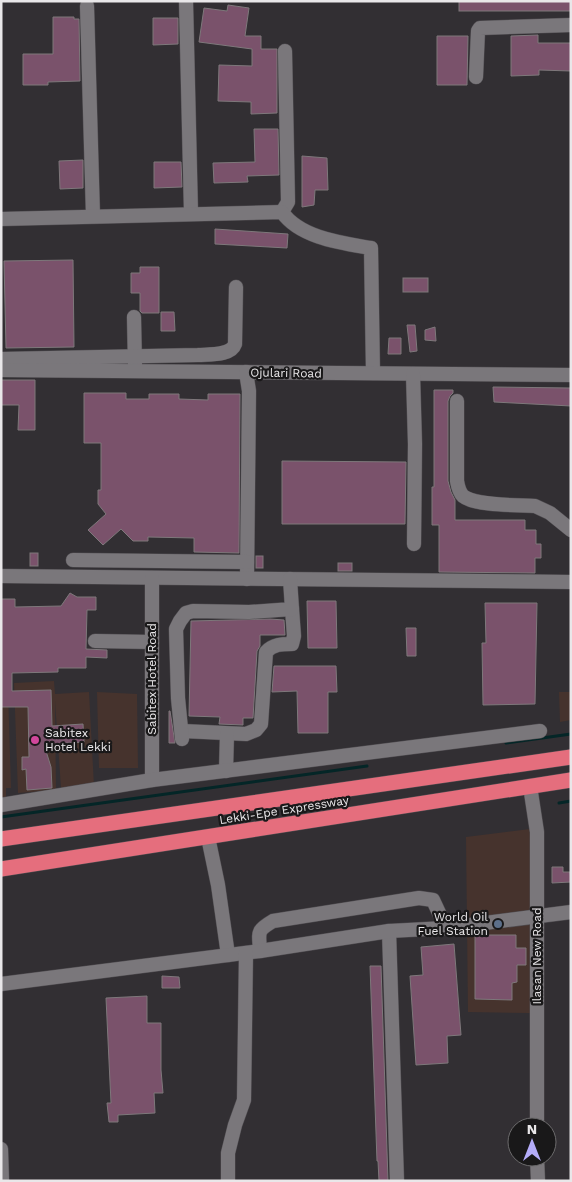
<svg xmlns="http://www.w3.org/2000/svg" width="572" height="1182" font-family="'Work Sans',sans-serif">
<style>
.commercial{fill:#46332d}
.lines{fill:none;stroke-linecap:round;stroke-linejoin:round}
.stream{stroke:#042627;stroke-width:3}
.building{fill:#7a526b;stroke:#7e787b}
.minor-casing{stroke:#504d51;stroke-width:15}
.highway-casing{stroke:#504d51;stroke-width:16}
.minor{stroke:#7a777b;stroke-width:14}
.highway{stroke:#e56e7d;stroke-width:15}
.hotel-dot{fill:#d1479c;stroke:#191819;stroke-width:2}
.service-dot{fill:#5c6f8a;stroke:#191819;stroke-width:2}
.labels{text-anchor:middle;stroke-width:4.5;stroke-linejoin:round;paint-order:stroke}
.street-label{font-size:12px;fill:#e9e7e9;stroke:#191819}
.poi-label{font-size:12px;fill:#e9e7e9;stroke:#191819;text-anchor:start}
</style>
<rect width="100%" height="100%" fill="#322f33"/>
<g class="commercial">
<path d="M54,681L55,694L89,692L94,786L61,788L55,701L56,790L18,793L14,683Z"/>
<path d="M1,690H8L11,788H6V798H1Z"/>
<path d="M97,692L137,694L138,768H99Z"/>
<path d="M559,692H571V720L560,722Z"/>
<path d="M530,829V1013L468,1012L466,837Z"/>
</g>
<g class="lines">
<g class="stream">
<path d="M506,743L571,734"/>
<path d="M559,803L571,801"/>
<path d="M1,817L367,766"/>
</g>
</g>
<g class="building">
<rect x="459" y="1" width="112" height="10"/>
<path d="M228,5L249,8L245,36H261V49H277V113L251,114V102L218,101L219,65L252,66V49L199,42L204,8L227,11Z"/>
<path d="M53,17H74V19H79L80,81L48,82V85H23V54H53Z"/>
<path d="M153,18H178V44L153,45Z"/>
<path d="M538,35V43H571V71L539,70V75L511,76V36Z"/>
<path d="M437,36H468L467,85H437Z"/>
<path d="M254,129H278L279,175L247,176L248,182L214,183L213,163L255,162Z"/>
<path d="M302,156L327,158L328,190H315L314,205L302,207Z"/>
<path d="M83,160V188L60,189L59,161Z"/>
<path d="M154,162H181L182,187L154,188Z"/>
<path d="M215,229L288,234L287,248L215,244Z"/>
<path d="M73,260L74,347L6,348L4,261Z"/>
<path d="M140,267H159V313H142L140,311V293H131V273H140Z"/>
<rect x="403" y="278" width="25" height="14"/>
<path d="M161,312H174L175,331H161Z"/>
<path d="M407,325H415L417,351L410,352Z"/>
<path d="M435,327L436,341L425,340V330Z"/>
<path d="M389,338H401V354H388Z"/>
<path d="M1,380H35V430H18L19,405H1Z"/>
<path d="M493,387L571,388V406L494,402Z"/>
<path d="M434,390H453V393L450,396L448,401V481L451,492L455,500V520H525V530H536V544H541V558H535V573L439,572V525H432V487H434Z"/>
<path d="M84,393H126V399H149V394H179V399L208,400V394H240L239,553L194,552V538L148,537V541H133L121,529L103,545L88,530L106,514L98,504V490H101V443H84Z"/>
<path d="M282,461L406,462L405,524H282Z"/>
<rect x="30" y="553" width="8" height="13"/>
<rect x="256" y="556" width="7" height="12"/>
<rect x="338" y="563" width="14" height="8"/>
<path d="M70,593L77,597H96V610H87L86,649L107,650V658L86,657V668H58V672L12,673V691L51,690L52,726L83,724L84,742L53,744V751H46L51,767L52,788L27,790L26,769L22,770V757H29L28,707H1V599H15V607L61,606Z"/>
<path d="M307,601H336L337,648H308Z"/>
<path d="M485,603H537L535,704L483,705L482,643H486Z"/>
<path d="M270,619L284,620L285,635H260V646L257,651L253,718H243V725L219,724L220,717L189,716L191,621Z"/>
<path d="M406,628H416V656H407Z"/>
<path d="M274,666H336L337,692H328V733H298L297,691L272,692Z"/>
<path d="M169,711H170L175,743H169Z"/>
<path d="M552,867H563V872H570L571,882L552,883Z"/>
<path d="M475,935H516V948H526V965H517V982L512,983V1000L475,999Z"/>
<path d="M454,944L461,1035L447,1036L448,1063L416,1065L410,976L423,975L421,947Z"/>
<path d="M370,966H381L388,1181H379L378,1161H377Z"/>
<path d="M162,976L179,977L180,988H162Z"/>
<path d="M147,996V1023H161V1070L163,1093H154L155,1113L118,1115V1122H109L107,1103H111L106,998Z"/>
</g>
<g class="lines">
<defs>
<g id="minor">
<path d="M186,1L191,213"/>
<path d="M87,6L93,216"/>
<path d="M476,77L478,31L480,28L571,25"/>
<path d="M282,212L288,202L285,51"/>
<path d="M1,219L282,212C300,238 342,243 371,248L373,373"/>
<path d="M134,317L135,366"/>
<path d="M1,359L198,355C209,354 231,356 235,344L236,287"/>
<path d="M1,370L571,375"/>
<path d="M246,372L249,391L247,579"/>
<path d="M413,374L415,444L414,544"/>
<path d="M457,401V481C458,487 459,492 463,496C475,506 518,505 535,506L550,513L571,530"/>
<path d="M73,560L247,562"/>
<path d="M1,576L571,582"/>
<path d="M95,641L152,642"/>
<path d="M183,731L246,734L256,730L261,724L266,652C273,644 282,644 292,644L294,636L292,609"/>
<path d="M182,739L178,698L176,629L180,621L186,613L193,611L249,612L292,609L290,579"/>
<path d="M226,771L227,734"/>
<path d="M152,780V578"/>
<path d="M530,786L537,832V1127"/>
<path d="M1,805L152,780L540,731"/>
<path d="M208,837L218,885L228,955"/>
<path d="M389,931L397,1181"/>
<path d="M260,951C259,932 256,931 273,921L419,898L433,900L446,928"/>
<path d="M1,984L260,951L389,931L446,928L571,912"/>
<path d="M1,1149L2,1181"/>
<path d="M537,1157L538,1181"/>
<path d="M228,1181V1153L235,1125L244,1100L246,953"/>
</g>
<g id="highway">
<path d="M1,839L571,757"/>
<path d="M1,869L571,780"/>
</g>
</defs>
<use href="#minor" class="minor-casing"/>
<use href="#highway" class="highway-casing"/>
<use href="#minor" class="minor"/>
<use href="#highway" class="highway"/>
</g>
<circle class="hotel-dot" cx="35" cy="740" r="5"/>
<circle class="service-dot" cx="498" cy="924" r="5"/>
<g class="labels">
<g class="street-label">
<text transform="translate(286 373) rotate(1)" y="4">Ojulari Road</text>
<text transform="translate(152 679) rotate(-90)" y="4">Sabitex Hotel Road</text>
<text transform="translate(284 810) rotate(-9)" y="4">Lekki-Epe Expressway</text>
<text transform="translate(537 956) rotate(-90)" y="4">Ilasan New Road</text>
</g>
<g class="poi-label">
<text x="45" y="737">Sabitex<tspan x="45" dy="14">Hotel Lekki</tspan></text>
<text x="488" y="921" text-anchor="end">World Oil<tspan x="488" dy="14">Fuel Station</tspan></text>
</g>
</g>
<rect width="572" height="1182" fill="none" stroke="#e9e7e9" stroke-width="5"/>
<g transform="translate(532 1142)"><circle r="24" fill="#191819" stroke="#6c6b6c"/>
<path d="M0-4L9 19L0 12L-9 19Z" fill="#b4acf9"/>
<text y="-8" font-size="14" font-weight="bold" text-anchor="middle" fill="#e9e7e9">N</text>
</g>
</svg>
